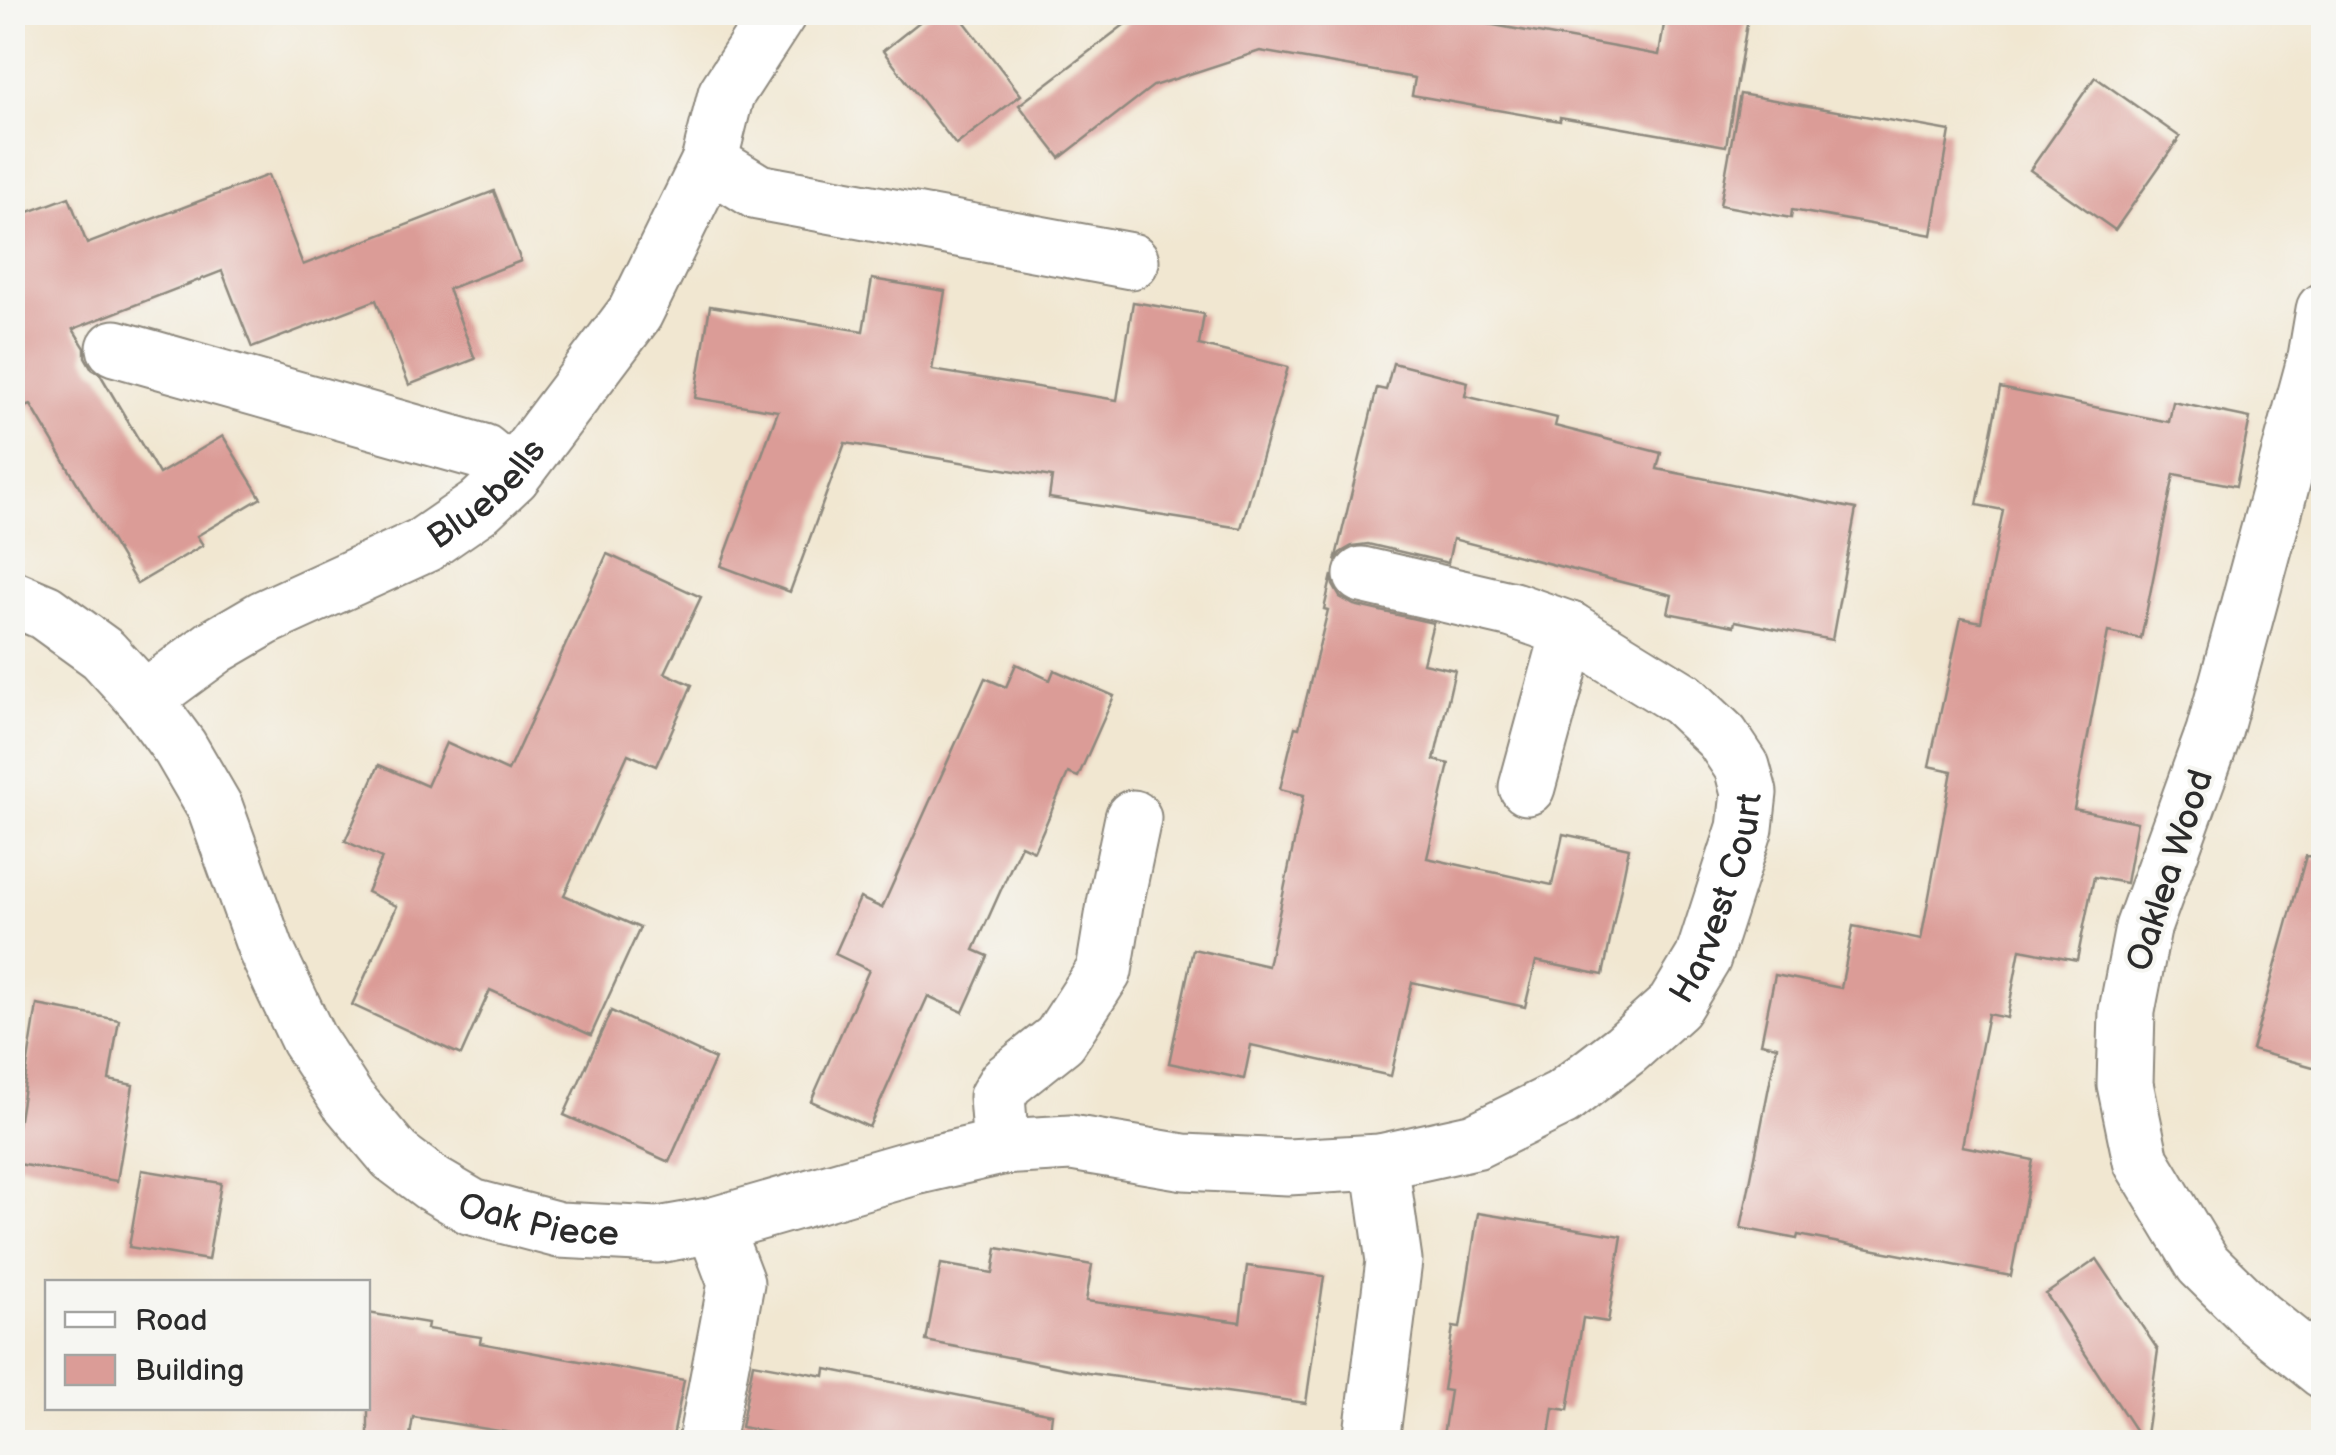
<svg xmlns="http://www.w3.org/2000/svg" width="2336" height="1455" font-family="'Balsamiq Sans',sans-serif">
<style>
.building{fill:#db9c97}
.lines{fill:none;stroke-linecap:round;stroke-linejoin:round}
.minor-casing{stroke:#8e897e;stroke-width:59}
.minor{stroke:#fff;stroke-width:55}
.labels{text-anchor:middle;stroke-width:8;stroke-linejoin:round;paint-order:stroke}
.street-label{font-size:35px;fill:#2b2b2b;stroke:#f6f6f2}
</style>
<rect width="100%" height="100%" fill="#f6f6f2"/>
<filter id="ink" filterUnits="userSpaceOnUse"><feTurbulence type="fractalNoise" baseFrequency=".01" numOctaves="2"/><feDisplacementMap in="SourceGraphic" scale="20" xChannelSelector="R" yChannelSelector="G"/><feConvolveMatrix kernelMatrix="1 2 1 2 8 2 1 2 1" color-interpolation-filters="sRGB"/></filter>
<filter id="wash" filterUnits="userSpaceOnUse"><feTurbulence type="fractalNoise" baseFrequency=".0048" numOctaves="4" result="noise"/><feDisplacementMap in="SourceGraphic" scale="40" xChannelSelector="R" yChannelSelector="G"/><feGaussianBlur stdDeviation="2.25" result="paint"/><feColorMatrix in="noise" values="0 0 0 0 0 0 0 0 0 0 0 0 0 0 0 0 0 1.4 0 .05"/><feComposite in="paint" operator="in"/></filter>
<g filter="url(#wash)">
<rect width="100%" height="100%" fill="#f1e7d1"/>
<g id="blocks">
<g class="building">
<path d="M932,12H957L1021,95L956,145L883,51Z"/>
<path d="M1141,12H1422L1659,55L1666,12H1749L1726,146L1560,117V121L1412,95L1415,78L1260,51L1153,86L1060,158L1019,105Z"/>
<path d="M2095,77L2180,137L2115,230L2030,170Z"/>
<path d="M1740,94L1950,131L1932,235L1792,210L1791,218L1720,205Z"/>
<path d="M268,175L303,265L494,191L521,261L448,289L475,359L409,385L376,300L252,348L222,271L73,329L85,348V357L92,369L100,374L159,474L223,436L261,498L197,536L203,545L137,584L31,405L12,412V218L69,197L87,244Z"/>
<path d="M872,279L945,291L932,370L1117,400L1133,302L1204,314L1199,345L1288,367L1241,528L1049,498L1052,477L845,443L790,592L721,566L778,411L695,398L710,306L863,331Z"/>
<path d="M1393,363L1468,382L1465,396L1557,418L1555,426L1661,453L1657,469L1856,509L1832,640L1735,621L1734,626L1668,613L1672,595L1453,539L1448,563L1368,544L1352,546L1340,553L1335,561L1377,388L1386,390Z"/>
<path d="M2000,388L2169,422L2173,402L2250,418L2236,486L2174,474L2141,639L2108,632L2074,809L2137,822L2126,883L2094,877L2077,960L2020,949L2007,1018L1988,1014L1962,1146L2033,1160L2011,1276L1798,1235L1797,1239L1741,1228L1777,1046L1761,1043L1775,975L1841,988L1853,926L1921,940L1952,771L1929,766L1961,618L1981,622L2003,510L1977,505Z"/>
<path d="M607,554L701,597L665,673L692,685L656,766L628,754L564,895L640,928L591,1035L490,990L461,1055L352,1005L397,906L367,892L382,858L345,841L379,765L427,786L446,743L508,771Z"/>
<path d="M1332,575L1333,585L1340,597L1354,605L1433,623L1423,663L1455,670L1434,760L1449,764L1427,858L1552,885L1563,834L1629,848L1603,975L1536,961L1525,1007L1412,982L1391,1076L1251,1045L1244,1079L1169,1063L1193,949L1268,966L1304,795L1280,789L1295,727L1299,728L1328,610L1324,609Z"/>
<path d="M1016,664L1050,680L1054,670L1114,696L1078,777L1068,773L1034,851L1021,845L974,950L988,956L963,1012L928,996L869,1127L811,1101L869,970L835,954L860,898L882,908L985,678L1006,687Z"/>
<path d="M2306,856L2324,858V1070L2252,1050Z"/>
<path d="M37,1005L119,1020L109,1080L133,1085L117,1181L12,1163Z"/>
<path d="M611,1011L715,1059L669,1162L564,1115Z"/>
<path d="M142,1170L221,1183L208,1260L129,1247Z"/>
<path d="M1478,1213L1622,1236L1608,1322L1583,1318L1568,1410L1553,1408L1548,1442H1442L1450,1391L1443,1390L1453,1327L1460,1328Z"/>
<path d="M997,1248L1092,1265L1086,1301L1240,1322L1247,1266L1324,1276L1306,1403L1088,1373L926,1341L941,1264L993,1273Z"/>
<path d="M2097,1259L2158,1350L2145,1442H2143L2046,1294Z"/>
<path d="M368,1313L428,1323L427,1329L481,1337L480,1343L684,1380L672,1442H517L518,1434L413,1417L409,1442H368Z"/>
<path d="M753,1363L825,1376L826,1369L1052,1414L1049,1442H826L741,1427Z"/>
</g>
</g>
</g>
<g filter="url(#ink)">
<use href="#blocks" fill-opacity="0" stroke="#8e897e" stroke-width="2.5"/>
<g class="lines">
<defs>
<g id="minor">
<path d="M709,162L758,192L1131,261"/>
<path d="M2324,310L2316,357L2214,732L2143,928L2127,1011L2125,1084L2141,1161L2203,1264L2258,1318L2324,1371"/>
<path d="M115,348L483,452L512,476"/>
<path id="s1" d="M12,598L45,612L103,654L144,699L180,748L215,808L266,950L308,1039L347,1099L395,1156L431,1183L472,1207L559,1230L658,1235L714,1225L915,1167L1001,1147L1071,1143L1184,1162L1288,1167L1380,1162L1475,1141L1562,1098L1626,1049L1674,1006L1703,958L1745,828L1749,793L1742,767L1722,737L1682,699L1570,630L1513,610L1362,575"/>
<path id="s2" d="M144,699L216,646L264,618L424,545L479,507L512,476L635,313L709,162L726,94L779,12"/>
<path d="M1527,787L1570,630"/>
<path d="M1001,1147L997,1097L1006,1082L1060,1039L1104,971L1115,904L1133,818"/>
<path d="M706,1442L736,1283L714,1225"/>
<path d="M1371,1442L1394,1261L1380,1162"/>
</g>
</defs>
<use href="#minor" class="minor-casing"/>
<use href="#minor" class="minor"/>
</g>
</g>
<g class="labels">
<g class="street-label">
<text dy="12" stroke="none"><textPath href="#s2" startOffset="402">Bluebells</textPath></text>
<text transform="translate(2169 870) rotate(-72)" y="12">Oaklea Wood</text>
<text dy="12" stroke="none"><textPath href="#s1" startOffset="2168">Harvest Court</textPath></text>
<text dy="12" stroke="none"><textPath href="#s1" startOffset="855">Oak Piece</textPath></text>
</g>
</g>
<rect width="2336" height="1455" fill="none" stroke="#f6f6f2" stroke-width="50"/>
<rect x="45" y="1280" width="325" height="130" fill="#f6f6f2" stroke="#a5a5a2" stroke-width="2.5"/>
<rect x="65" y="1312" width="50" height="15" fill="#ffffff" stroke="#a5a5a2" stroke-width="2.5"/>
<text x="135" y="1330" font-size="30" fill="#2b2b2b">Road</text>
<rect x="65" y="1355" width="50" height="30" fill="#db9c97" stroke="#a5a5a2" stroke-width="2.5"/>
<text x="135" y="1380" font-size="30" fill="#2b2b2b">Building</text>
</svg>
